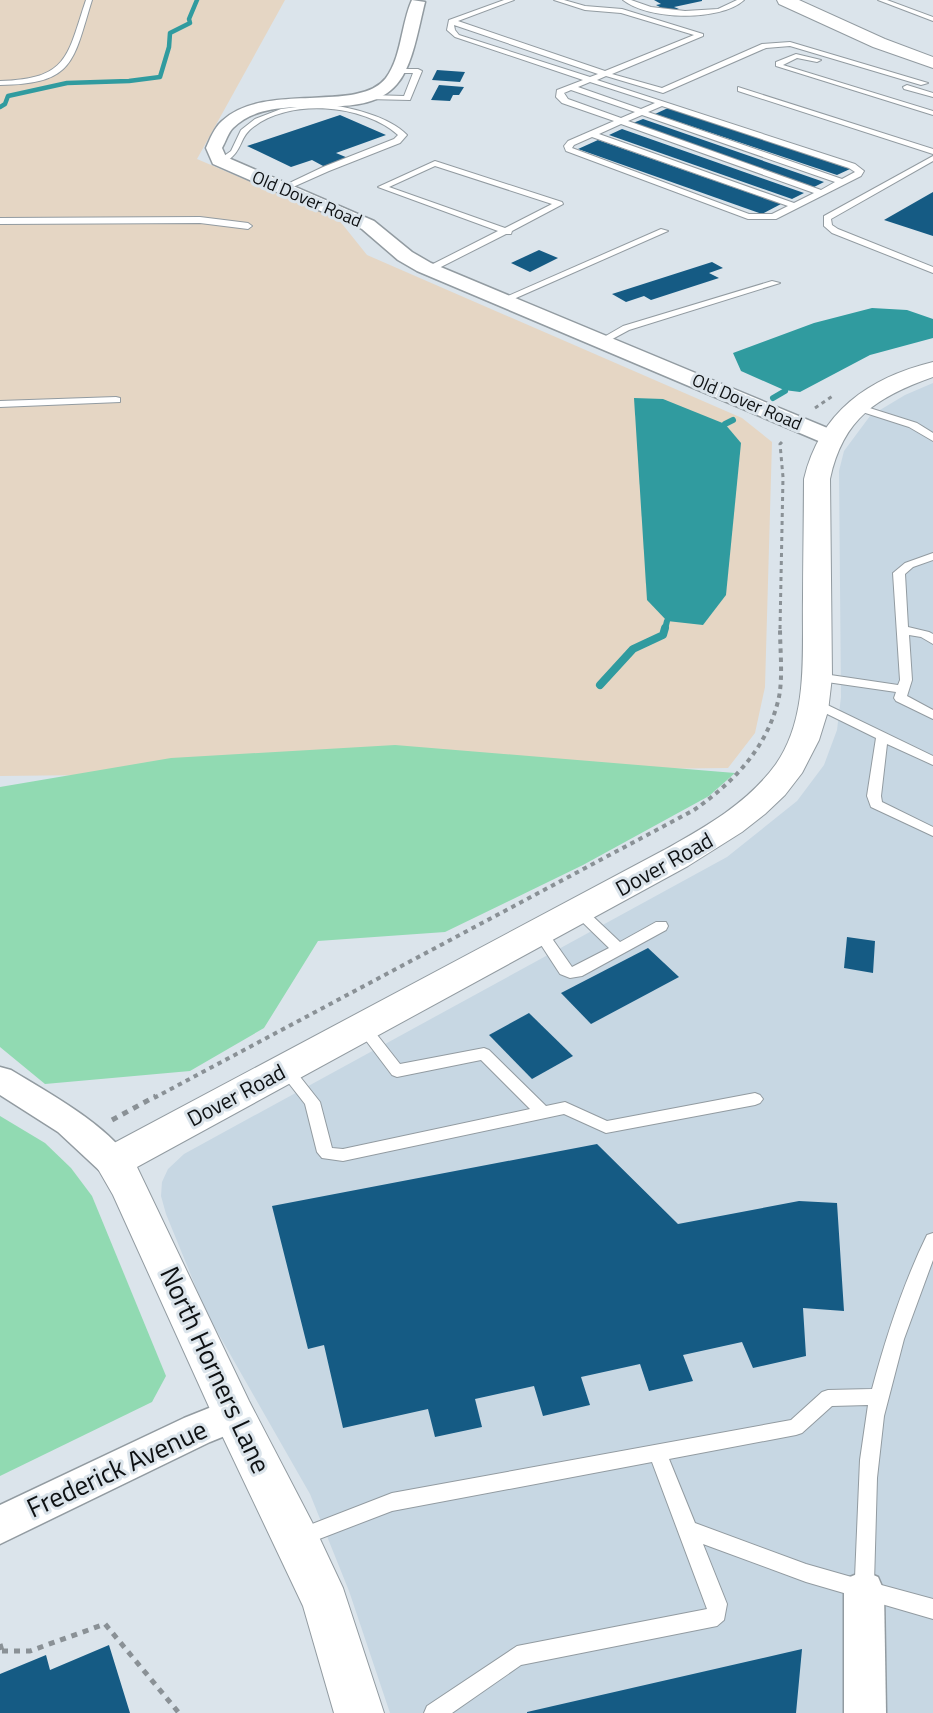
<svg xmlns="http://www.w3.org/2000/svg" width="933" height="1713" font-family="'Titillium Web',sans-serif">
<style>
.built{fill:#c7d7e3}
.industrial{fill:#e5d6c4}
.green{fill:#91dab2}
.water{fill:#309b9f}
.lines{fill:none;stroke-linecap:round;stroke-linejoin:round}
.stream-far2{stroke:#309b9f;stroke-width:4.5}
.stream-far1{stroke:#309b9f;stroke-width:6}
.stream{stroke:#309b9f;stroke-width:8}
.building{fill:#155b84}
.lane-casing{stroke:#929ba1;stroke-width:2}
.street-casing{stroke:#929ba1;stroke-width:3}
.secondary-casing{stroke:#929ba1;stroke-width:2}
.path-far2{stroke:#8a9196;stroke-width:3;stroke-dasharray:4 4;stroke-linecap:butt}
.path-far1{stroke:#8a9196;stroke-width:4;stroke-dasharray:4.5 4.5;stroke-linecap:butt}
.path{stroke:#8a9196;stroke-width:5;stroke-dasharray:6 6;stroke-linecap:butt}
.lane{fill:#fff;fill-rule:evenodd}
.street{fill:#fff;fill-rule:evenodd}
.secondary{fill:#fff;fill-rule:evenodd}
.labels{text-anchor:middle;stroke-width:6;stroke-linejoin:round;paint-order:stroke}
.far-street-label{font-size:18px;fill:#0e1113;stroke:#dbe4eb}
.street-label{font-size:22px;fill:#0e1113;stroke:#dbe4eb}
.near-street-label{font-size:27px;fill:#0e1113;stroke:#dbe4eb}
</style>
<rect width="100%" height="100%" fill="#dbe4eb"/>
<path class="built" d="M933,383V1713H390L349,1591L310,1494L206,1312L166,1214L161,1196L162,1182L168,1169L184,1154L727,857L797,801L824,765L837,730L841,697L839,471L844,451L870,416L905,395Z"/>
<path class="industrial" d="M0,0H285L197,159L339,220L367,255L742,418L772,442L765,687L755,733L728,768L0,776Z"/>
<g class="green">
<path d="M395,745L735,773L709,796L583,865L445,932L318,941L264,1028L190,1071L45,1084L0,1047V787L171,758Z"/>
<path d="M0,1116L45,1143L71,1168L92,1196L166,1376L152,1402L0,1476Z"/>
</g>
<g class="water">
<path d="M872,308L907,310L933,319V338L870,355L800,392L784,390L741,371L733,353L814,323Z"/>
<path d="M634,398L663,399L725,424L741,443L726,595L703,625L667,621L647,600Z"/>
</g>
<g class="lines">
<path class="stream-far2" d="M0,107L5,104L8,96L67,83L129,81L160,77L169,47L170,33L190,23L189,19L197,0"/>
<g class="stream-far1">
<path d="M773,398L785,391"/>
<path d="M725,424L733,420"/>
<path d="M665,629L667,621"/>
</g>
<path class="stream" d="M600,685L633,649L663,635L665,628"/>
</g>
<g class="building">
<path d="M654,0H702V1L674,7L679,9L668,11L656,5L661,4Z"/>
<path d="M437,70L465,72L460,82L432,80Z"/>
<path d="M439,85L464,87L459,95H453L450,101L431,100Z"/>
<path d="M668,108L850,169L837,175L655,114Z"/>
<path d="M340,115L386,135L336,153L348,158L325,167L312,160L291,167L247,146Z"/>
<path d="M643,119L824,182L814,187L633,123Z"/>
<path d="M622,129L804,193L792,199L609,135Z"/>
<path d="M598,140L781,204L762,214L578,149Z"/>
<path d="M933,192V236L884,220Z"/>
<path d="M539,250L558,258L530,272L511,263Z"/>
<path d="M712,262L723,268L709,273L719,278L651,300L644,296L626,302L612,294Z"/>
<path d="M847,937L875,941L873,973L844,968Z"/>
<path d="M648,948L679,977L591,1024L561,993Z"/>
<path d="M529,1013L573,1056L532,1079L489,1035Z"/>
<path d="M597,1144L678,1224L799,1201L837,1203L844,1311L803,1308L806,1356L753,1368L742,1342L683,1355L693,1381L649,1391L640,1364L581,1377L590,1405L543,1416L534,1386L475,1399L482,1427L435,1437L428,1409L343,1428L324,1345L308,1349L272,1206Z"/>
<path d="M109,1645L130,1713H0V1674L46,1655L50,1670Z"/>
<path d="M802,1649L796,1713H527V1712Z"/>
</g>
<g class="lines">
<defs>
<g id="lane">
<path d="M86,0H92C73,61 75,84 0,85V81C69,79 67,56 86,0Z"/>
<path d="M504,0H514L458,21L605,71L694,35L621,13L585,10L554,0H564L585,6L622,9L703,34V36L612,74L662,88L762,44L790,42L928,83L921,85L790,46L766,48L663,93L606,76L597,80L855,164L864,171L861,176L776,219H748L566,151L564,146L568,141L614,121L562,103L556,97L557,90L583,80L455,37L447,30L449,20ZM454,25L598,74L590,77L459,35L455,30ZM590,82L655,103L641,109L578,87ZM571,90L635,112L621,118L568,99L564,93ZM662,106L849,168L855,172L842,179L648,112ZM642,115L835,182L821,190L628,121ZM621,124L814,193L794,203L599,134ZM592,137L788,206L772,214H749L572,148L574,145Z"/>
<path d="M623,0H631L651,7L685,11L718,9L737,0H744C720,22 648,20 623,0Z"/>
<path d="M878,0H887L933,17V21Z"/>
<path d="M796,54L821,60L817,62L797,58L783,65L933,111V115L776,66V62Z"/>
<path d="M393,69H418L422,71L410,100L367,99V95H370L404,96L413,73H396L392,71Z"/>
<path d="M907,85L933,93V97L904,89L903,87Z"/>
<path d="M738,87L933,149V154L738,91Z"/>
<path d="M321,104C347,106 389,116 407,135L400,143L329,171L284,191L280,189L281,187L323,167L394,139L398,135C363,104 289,98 252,128C238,139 244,151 224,163L217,161L231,151L241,130L255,119L281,109Z"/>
<path d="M933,156V161L831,219L832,225L838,229L933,267V273L832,233L824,226V216Z"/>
<path d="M435,161L562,202L563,204L512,231L511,234H506L433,271H427V267L498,231L378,187ZM435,166L552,204L505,228L389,187Z"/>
<path d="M200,217L248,223L252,226L248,229L200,223L0,224V218Z"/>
<path d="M661,229L668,231L507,302L499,300Z"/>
<path d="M772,281L780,283L629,330L605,343L597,341L623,326Z"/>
<path d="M116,397L120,398V402L0,407V401Z"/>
<path d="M857,404L917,423L933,433V441L909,427L853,409L852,407Z"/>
<path d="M933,553V560L913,567L905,574L908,627L929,632L933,634V644L921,637L909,635L912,680L907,696L933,710V719L896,701L894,698L896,692L813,680L811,677L813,674L817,673L898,685L900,680L893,573L905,563Z"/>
<path d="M815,699L933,756V765L887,744L881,796L882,802L933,827V836L871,807L867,796L876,738L811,706L809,703Z"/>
<path d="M579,906L584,908L620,942L656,922H666L668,926L666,930L582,976L570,978L560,974L532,931L534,927H544L572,967L609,948L574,914L572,911Z"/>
<path d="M362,1020L367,1022L400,1064L484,1048L489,1050L546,1106L565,1102L607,1121L755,1093L760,1095L763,1099L760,1103L755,1105L606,1133L564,1114L343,1161L322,1158L317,1152L305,1104L280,1072L277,1068L280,1064L285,1062L290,1064L320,1102L332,1148L343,1149L530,1109L481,1060L397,1077L392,1075L355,1026L357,1022Z"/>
<path d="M933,1233V1260L904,1339L884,1416L877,1478L874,1583L933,1599V1619L806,1582L703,1544L727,1604L724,1620L717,1626L521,1665L452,1713H424L427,1706L517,1646L707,1609L652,1462L392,1511L301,1546L294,1543L292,1537L294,1531L392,1493L791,1420L822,1392L828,1390L872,1389C886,1337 903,1284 927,1235ZM868,1405L860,1460L855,1578L806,1564L695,1523L669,1459L796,1435L802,1433L832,1406Z"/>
</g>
<g id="street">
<path d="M412,0L425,2C419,25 413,66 397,84C360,128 275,86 233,128C228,133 226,141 222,148L226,157L374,221L412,252L431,263L837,432L840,437L837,442L829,443L821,442L417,271L398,260L362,229L213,164L206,148C210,139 214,128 222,121C264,81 358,114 386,78C402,56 401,24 412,0Z"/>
<path d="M0,1067L11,1070C45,1091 112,1127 130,1162L125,1172L113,1175L101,1172L58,1132L0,1095Z"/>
<path d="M234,1398L247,1403L253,1415L247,1427L210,1442L0,1544V1505L184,1418Z"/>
<path d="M864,1571L878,1577L884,1591L886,1713H844V1591L850,1577Z"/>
</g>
<g id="secondary">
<path d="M777,0H799L885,39L933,57V68L873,47L779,4Z"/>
<path d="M933,362V377C877,397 843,418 830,479L832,677L828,711L819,740L802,773L785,795L765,814L742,832L688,866L137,1167L249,1401L312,1522L343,1588L384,1713H334L303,1606L219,1429L113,1195L94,1162L99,1151L664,850C705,827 748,803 776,764C809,717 802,652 803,598C803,559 804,519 804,479C820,412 868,378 933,362Z"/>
</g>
</defs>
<use href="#lane" class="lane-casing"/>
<use href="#street" class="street-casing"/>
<use href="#secondary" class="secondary-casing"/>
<g class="path-far2">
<path d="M815,408L834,395"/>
<path d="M780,629L783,477L780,444L783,441"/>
</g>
<path class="path-far1" d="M154,1098L694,810C734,782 768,747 779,697C783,676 780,650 780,628"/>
<g class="path">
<path d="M112,1120L156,1096"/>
<path d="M0,1644L2,1651L0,1652"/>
<path d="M2,1651H30L105,1624L179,1713"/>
</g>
<use href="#lane" class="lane"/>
<use href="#street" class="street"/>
<use href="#secondary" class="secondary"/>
</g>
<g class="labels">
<g class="far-street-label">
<text transform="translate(307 199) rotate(23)" y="6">Old Dover Road</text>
<text transform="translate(747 402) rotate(23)" y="6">Old Dover Road</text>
</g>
<g class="street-label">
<text transform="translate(664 864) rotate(-29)" y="8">Dover Road</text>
<text transform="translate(236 1095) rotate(-28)" y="8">Dover Road</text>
</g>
<g class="near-street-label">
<text transform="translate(215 1370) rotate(65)" y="9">North Horners Lane</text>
<text transform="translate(117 1469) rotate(-25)" y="9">Frederick Avenue</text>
</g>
</g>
</svg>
